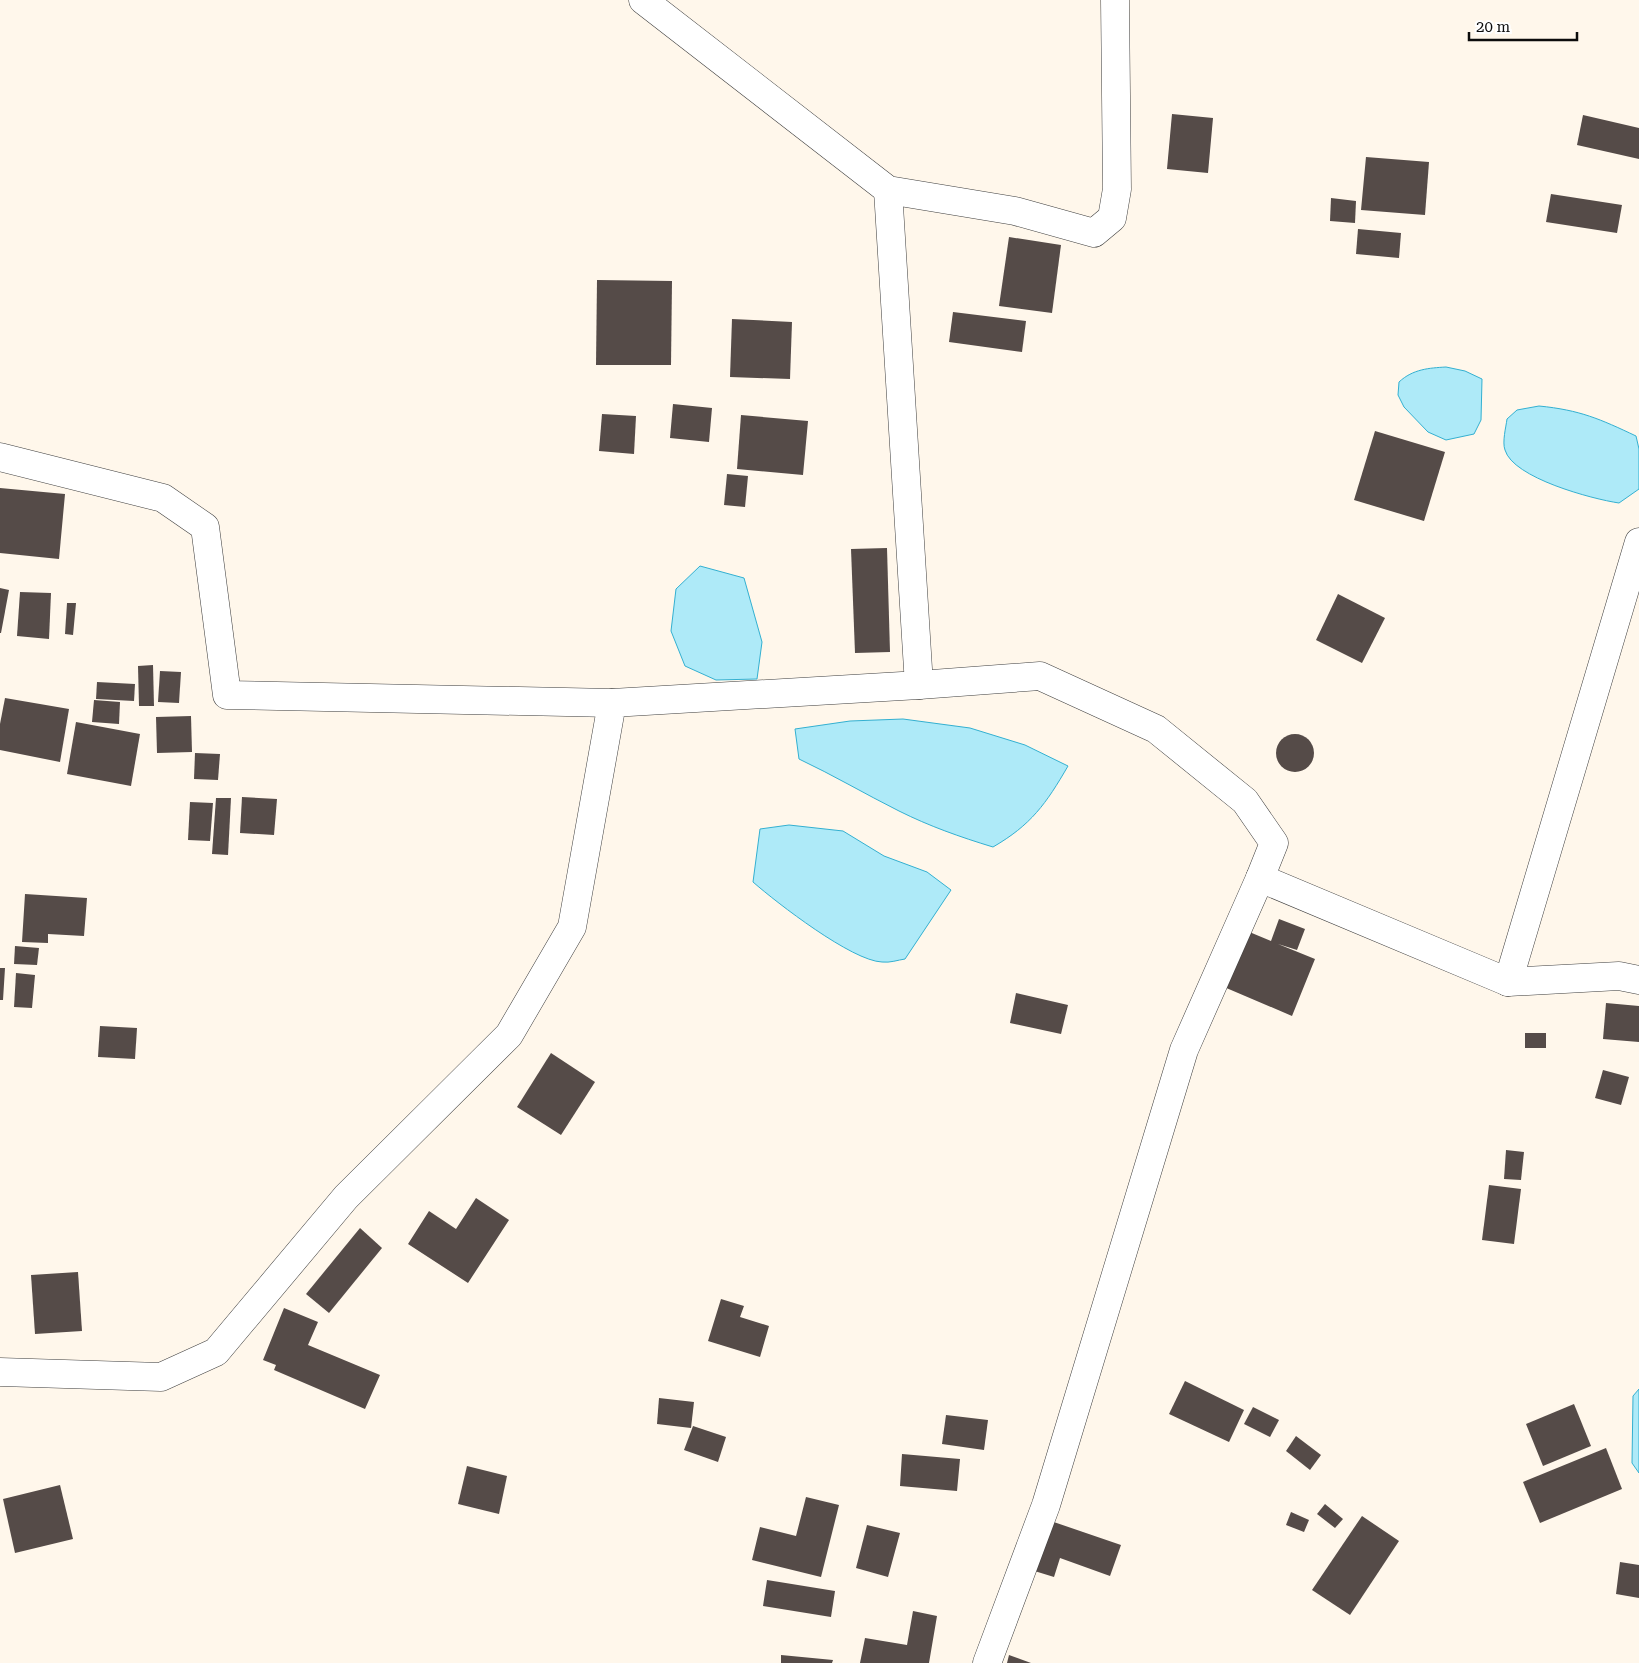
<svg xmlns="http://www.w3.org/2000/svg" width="1639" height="1663" font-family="'Roboto Serif',serif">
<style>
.water{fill:#aeeaf8;stroke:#33b0d1}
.building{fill:#554b48}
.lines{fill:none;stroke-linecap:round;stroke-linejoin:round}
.minor-casing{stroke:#3f3f3f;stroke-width:29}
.minor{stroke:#fff;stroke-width:28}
</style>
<rect width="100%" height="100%" fill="#fff7eb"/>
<g class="water">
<path d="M1446,367L1465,371L1482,379L1481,420L1474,434L1446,440L1428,432L1404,407L1398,395L1399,382C1413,369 1429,368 1446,367Z"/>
<path d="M1539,406C1580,410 1600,419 1636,436L1639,449V489L1619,503C1592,499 1513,478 1505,450C1502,442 1506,427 1507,419L1517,410Z"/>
<path d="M700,566L744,578L762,642L757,679L716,680L685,666L671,631L676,589Z"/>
<path d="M903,719L970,728L1025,745L1068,766C1046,804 1031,825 993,847C960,837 929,826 899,811C865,794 833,775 799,759L795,729L850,721Z"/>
<path d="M789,825L843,831L884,856L927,872L951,890L905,959C898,960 890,963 882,962C852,961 777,903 753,882L760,829Z"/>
<path d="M1639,1389V1473L1632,1463L1633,1396Z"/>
</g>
<g class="building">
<path d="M1172,114L1213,118L1208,173L1167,169Z"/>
<path d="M1583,115L1639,128V159L1577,145Z"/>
<path d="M1366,157L1429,162L1425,215L1361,210Z"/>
<path d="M1551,194L1622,205L1617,233L1546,222Z"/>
<path d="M1331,198L1356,201L1355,223L1330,221Z"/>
<path d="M1358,229L1401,233L1399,258L1356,254Z"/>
<path d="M1009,237L1061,245L1052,313L999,306Z"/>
<path d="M597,280L672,281L671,365H596Z"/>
<path d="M953,312L1026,321L1022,352L949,342Z"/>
<path d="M732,319L792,322L790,379L730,377Z"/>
<path d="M673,404L712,408L709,442L670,438Z"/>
<path d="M602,414L636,416L634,454L599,451Z"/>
<path d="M741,415L808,421L803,475L737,469Z"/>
<path d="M1375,431L1445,452L1424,521L1354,500Z"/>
<path d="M727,474L748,476L745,507L724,505Z"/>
<path d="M0,488L65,494L59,559L0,553Z"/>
<path d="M887,548L890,652L855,653L851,549Z"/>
<path d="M0,588L9,590L1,633H0Z"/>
<path d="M20,592L51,593L49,639L17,636Z"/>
<path d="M1338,594L1385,618L1362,663L1316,640Z"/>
<path d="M67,603H76L73,635L65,634Z"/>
<path d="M153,665L154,706H139L138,666Z"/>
<path d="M160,671L181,672L179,703L158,702Z"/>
<path d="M97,682L135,684L134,701L96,699Z"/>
<path d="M5,698L69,709L60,762L0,750V724Z"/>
<path d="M94,700L120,702L119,724L92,722Z"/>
<path d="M191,716L192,752L157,753L156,717Z"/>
<path d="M76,722L140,734L131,786L67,774Z"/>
<circle cx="1295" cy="753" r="19"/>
<path d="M195,753L220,754L218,780L194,779Z"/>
<path d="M242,797L277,799L274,835L240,833Z"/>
<path d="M216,798H231L228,855L212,854Z"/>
<path d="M190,802L213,803L210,841L188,840Z"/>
<path d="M25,894L87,898L84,936L48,934V943L22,942Z"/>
<path d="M1279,919L1305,929L1297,950L1278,944L1315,959L1292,1016L1224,987L1247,931L1271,941Z"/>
<path d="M15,946L39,948L37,965L14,964Z"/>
<path d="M0,968H5L3,1000H0Z"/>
<path d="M16,973L35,975L32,1008L14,1007Z"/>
<path d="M1016,993L1068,1005L1061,1034L1010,1023Z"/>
<path d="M1606,1003L1639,1006V1042L1603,1039Z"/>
<path d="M100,1026L137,1028L135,1059L98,1057Z"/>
<rect x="1525" y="1033" width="21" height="15"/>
<path d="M551,1053L595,1082L561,1135L517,1107Z"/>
<path d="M1603,1070L1629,1077L1621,1105L1595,1098Z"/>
<path d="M1506,1150L1524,1152L1521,1180L1504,1179Z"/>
<path d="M1489,1185L1521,1189L1514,1244L1482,1240Z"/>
<path d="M476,1198L509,1220L468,1283L408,1244L429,1211L456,1229Z"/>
<path d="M360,1228L382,1248L329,1313L306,1294Z"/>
<path d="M78,1272L82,1331L35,1334L31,1275Z"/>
<path d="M721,1299L744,1306L740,1317L769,1326L760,1357L708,1341Z"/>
<path d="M284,1308L318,1322L308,1345L380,1375L365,1409L274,1370L276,1365L263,1360Z"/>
<path d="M1185,1381L1244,1410L1229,1442L1169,1414Z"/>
<path d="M659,1398L694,1402L691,1428L657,1424Z"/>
<path d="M1574,1404L1591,1446L1543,1466L1526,1424Z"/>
<path d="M1253,1407L1279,1420L1270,1437L1244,1424Z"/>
<path d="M946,1415L988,1420L984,1450L942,1444Z"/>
<path d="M693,1426L726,1437L718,1462L684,1450Z"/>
<path d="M1296,1436L1321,1455L1310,1470L1286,1451Z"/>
<path d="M1606,1448L1622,1489L1540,1523L1523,1482Z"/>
<path d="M902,1454L960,1459L957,1491L900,1486Z"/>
<path d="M467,1466L507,1476L499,1514L458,1504Z"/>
<path d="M60,1485L73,1539L15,1553L3,1499Z"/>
<path d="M806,1497L839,1505L821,1577L752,1560L760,1527L796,1536Z"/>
<path d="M1325,1504L1343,1519L1335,1528L1317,1514Z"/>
<path d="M1291,1512L1309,1520L1304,1532L1286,1525Z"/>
<path d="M1362,1516L1399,1541L1350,1615L1312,1590Z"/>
<path d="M1045,1519L1121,1545L1110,1576L1060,1558L1054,1577L1028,1569Z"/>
<path d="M867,1525L900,1533L888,1577L856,1568Z"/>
<path d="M1620,1562L1639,1565V1598L1616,1594Z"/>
<path d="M767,1580L835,1591L831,1617L763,1606Z"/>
<path d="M913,1611L937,1616L929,1663H860L865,1638L907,1645Z"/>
<path d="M781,1655L833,1660L832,1663H781Z"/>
<path d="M1009,1655L1031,1663H1007Z"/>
</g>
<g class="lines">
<defs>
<g id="minor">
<path d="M643,0L888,190L1015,211L1094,233L1112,218L1117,189L1115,0"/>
<path d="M888,190L919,685L1040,676L1156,729L1245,801L1274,843L1260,878L1508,982L1619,976L1639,980"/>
<path d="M0,457L163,498L205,527L227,695L612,703"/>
<path d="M1508,982L1639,542"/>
<path d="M0,1372L161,1377L216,1352L346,1197L509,1035L572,927L612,703L919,685"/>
<path d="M987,1663L1046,1505L1184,1050L1260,878"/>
</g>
</defs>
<use href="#minor" class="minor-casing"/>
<use href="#minor" class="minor"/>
</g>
<path d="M1469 32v8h108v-8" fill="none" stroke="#0c0c0c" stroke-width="2.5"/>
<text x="1476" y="32" font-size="15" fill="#0c0c0c" stroke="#ffffff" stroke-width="4" paint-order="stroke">20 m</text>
</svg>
